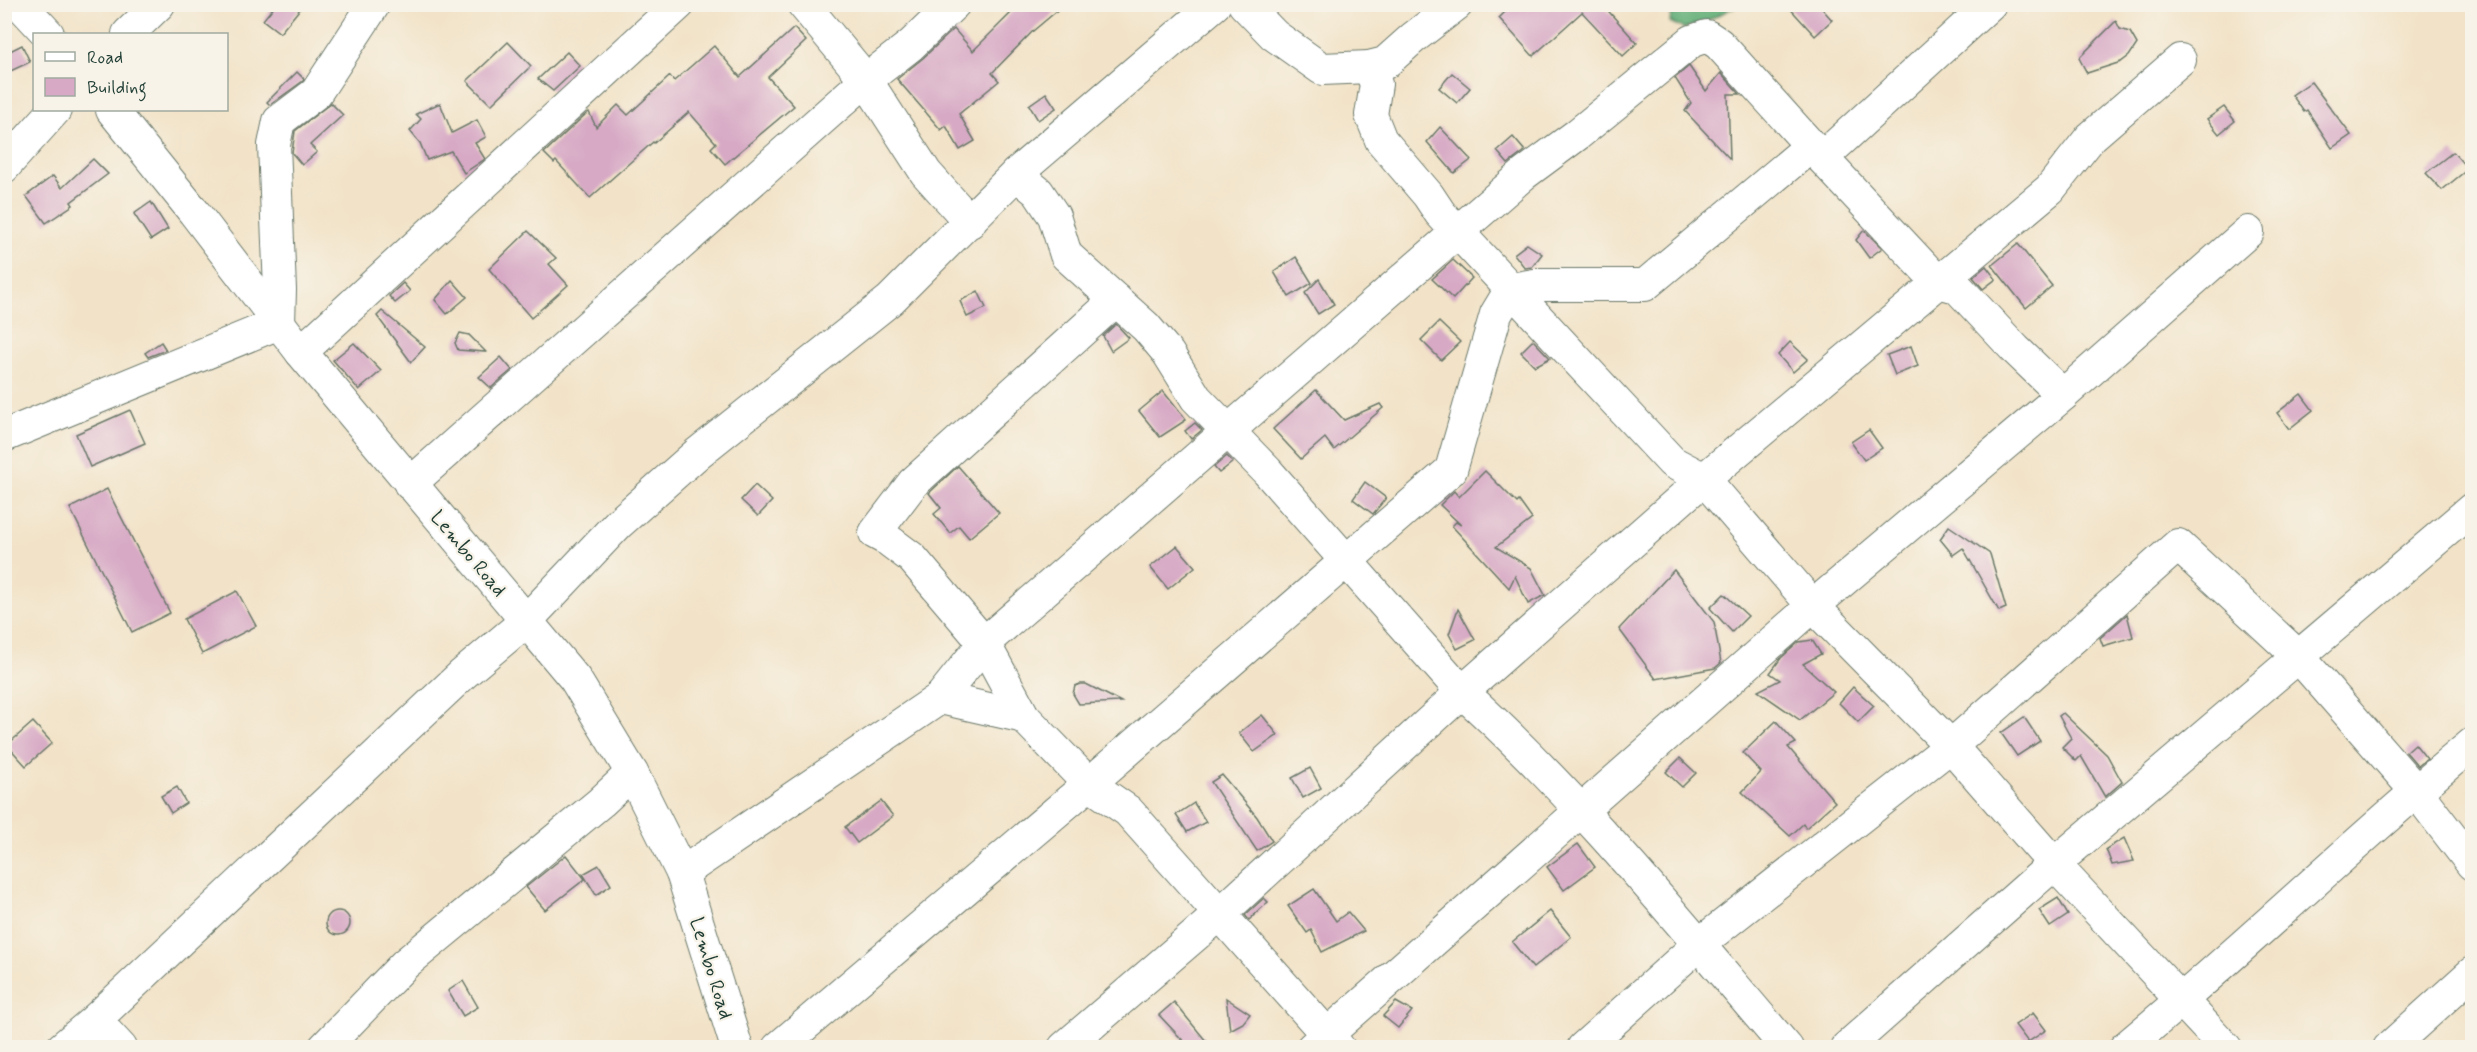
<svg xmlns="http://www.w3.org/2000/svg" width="2477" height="1052" font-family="Mynerve,sans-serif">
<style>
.forest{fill:#62ae77;stroke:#407656;stroke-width:1.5}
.building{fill:#d7a9c5}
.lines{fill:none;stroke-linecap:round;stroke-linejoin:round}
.minor-casing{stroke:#697768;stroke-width:34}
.minor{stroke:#fff;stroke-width:32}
.labels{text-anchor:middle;stroke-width:4.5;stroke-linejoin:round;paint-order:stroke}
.street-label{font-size:20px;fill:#1f3d34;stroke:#f7f3e8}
</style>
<rect width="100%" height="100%" fill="#f7f3e8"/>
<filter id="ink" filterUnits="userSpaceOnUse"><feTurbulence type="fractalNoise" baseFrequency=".0167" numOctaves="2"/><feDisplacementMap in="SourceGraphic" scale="12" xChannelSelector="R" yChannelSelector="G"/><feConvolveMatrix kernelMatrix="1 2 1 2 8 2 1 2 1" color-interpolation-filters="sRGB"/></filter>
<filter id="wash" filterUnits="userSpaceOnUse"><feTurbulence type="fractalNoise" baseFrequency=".008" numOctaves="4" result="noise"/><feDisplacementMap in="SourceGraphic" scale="24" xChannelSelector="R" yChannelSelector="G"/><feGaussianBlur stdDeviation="1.35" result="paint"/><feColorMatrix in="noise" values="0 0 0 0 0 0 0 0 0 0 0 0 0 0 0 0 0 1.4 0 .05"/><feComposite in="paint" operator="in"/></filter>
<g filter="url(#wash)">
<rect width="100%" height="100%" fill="#f2e3c8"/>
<path class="forest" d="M1664,5H1738L1709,20L1684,29L1670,22L1671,13Z"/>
<g id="blocks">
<g class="building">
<path d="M276,4H304L280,33L263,20Z"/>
<path d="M1020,4H1065L1033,31L992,73L999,81L959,114L975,141L960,150L946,126L941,130L897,79L923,58L954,29L973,51Z"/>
<path d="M1513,4H1602L1637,43L1623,56L1582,12L1533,56L1499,18Z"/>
<path d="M1786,4H1818L1832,20L1815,36Z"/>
<path d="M2116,21L2120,29L2130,32L2137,44L2129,56L2121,62L2087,73L2079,58Z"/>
<path d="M794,28L806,41L768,77L794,106L725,164L711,148L716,143L689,112L654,143L653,142L590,198L556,161L554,163L544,153L586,114L589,112L596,127L618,105L628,115L670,76L674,81L714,46L740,77Z"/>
<path d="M508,42L531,66L491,105L467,81Z"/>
<path d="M22,45L30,62L4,74V54Z"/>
<path d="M567,52L580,66L553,91L538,79Z"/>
<path d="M1689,66L1706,91L1721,73L1740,94H1728L1730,159L1685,111L1691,103L1675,78Z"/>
<path d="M297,72L304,79L303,81L270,105L267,102Z"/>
<path d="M1452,73L1470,88L1457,103L1439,88Z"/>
<path d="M2311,82L2351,135L2332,148L2307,110L2304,112L2292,95Z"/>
<path d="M1046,93L1056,108L1038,120L1029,105Z"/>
<path d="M331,103L343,115L310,145L317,152L302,165L292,153L295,131Z"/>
<path d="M440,103L452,133L477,120L486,137L475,143L485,159L464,173L451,151L427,160L420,143L410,131L421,119L416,114Z"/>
<path d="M2224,107L2235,121L2219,134L2207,119Z"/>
<path d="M1440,127L1471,160L1454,173L1427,142Z"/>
<path d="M1513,137L1525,151L1508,164L1497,151Z"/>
<path d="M2453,152L2468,169L2442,190L2426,173Z"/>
<path d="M93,159L108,174L71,202L73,205L46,223L26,196L53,176L62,188Z"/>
<path d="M151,202L168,229L151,240L134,214Z"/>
<path d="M1864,230L1882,248L1869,258L1856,240Z"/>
<path d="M528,231L556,258L549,264L568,285L531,318L489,269Z"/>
<path d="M1527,244L1542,254L1532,267L1525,268L1514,254Z"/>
<path d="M2018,244L2052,286L2026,308L1992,265Z"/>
<path d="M1296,257L1312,283L1289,297L1274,272Z"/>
<path d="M1453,260L1472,278L1453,299L1432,279Z"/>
<path d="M1986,266L1996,279L1983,289L1973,277Z"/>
<path d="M1319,279L1334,304L1318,314L1305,293Z"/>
<path d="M452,280L467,297L447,314L435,300Z"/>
<path d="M403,283L410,291L395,303L389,296Z"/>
<path d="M978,291L986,308L967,317L960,301Z"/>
<path d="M382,311L425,347L411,362L377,316Z"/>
<path d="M1439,322L1460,342L1441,360L1421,340Z"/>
<path d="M1116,324L1129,338L1111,351L1103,336Z"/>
<path d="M460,333L469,335L486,352L458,350L455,343Z"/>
<path d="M1533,340L1550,358L1535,366L1521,352Z"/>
<path d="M161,342L166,350L148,357L145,353Z"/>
<path d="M1790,342L1808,359L1793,372L1778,355Z"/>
<path d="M354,343L381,371L359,390L333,360Z"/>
<path d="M1911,346L1918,366L1895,375L1887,355Z"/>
<path d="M501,357L512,370L491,388L479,377Z"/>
<path d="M1316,390L1344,420L1380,404L1383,408L1334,450L1325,438L1301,459L1273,429Z"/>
<path d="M1163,391L1186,420L1160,437L1139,411Z"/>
<path d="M2301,394L2313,410L2289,429L2277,413Z"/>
<path d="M130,410L145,443L90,467L76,434Z"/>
<path d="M1195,423L1202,430L1191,439L1185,431Z"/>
<path d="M1869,430L1882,448L1864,460L1851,442Z"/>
<path d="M1227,456L1233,462L1219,473L1214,467Z"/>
<path d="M958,466L999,513L969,538L959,526L950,533L934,514L941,508L929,493Z"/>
<path d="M1485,471L1517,503L1519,501L1532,519L1496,547L1531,568L1545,595L1528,604L1515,576L1509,588L1452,526L1456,522L1461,525L1440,505L1454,491L1459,497Z"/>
<path d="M1365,482L1386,498L1373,514L1353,499Z"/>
<path d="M755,485L772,501L758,516L741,500Z"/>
<path d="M107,489L170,613L132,632L70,508Z"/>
<path d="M1949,526L1990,554L2006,608L1999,611L1963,548L1953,555L1940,539Z"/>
<path d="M1177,546L1195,567L1168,589L1150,567Z"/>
<path d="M1674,570L1714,622L1721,663L1715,668L1656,679L1619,629Z"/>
<path d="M237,591L256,626L202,654L184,619Z"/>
<path d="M1724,594L1748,616L1732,632L1710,608Z"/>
<path d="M1458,609L1475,640L1457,649L1449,634Z"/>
<path d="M2127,614L2133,637L2103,646L2100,638Z"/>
<path d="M1812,640L1821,654L1803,664L1834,692L1800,720L1758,691L1780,680L1770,673L1781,658L1799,642Z"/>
<path d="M1080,684H1086L1121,702L1079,704L1073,694L1075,686Z"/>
<path d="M1853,687L1874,706L1858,722L1839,703Z"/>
<path d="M2063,713L2107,755L2122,782L2105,797L2081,756L2076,761L2062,747L2071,738L2059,716Z"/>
<path d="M1262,715L1278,735L1254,752L1239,733Z"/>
<path d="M2024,717L2040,741L2017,756L2001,733Z"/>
<path d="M1776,721L1796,743L1788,747L1835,802L1806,828L1803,824L1790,836L1742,792L1761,772L1743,753Z"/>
<path d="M33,722L52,743L26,766L7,745Z"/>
<path d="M2415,744L2427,759L2418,766L2406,752Z"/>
<path d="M1680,758L1696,773L1682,787L1666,772Z"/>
<path d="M1310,768L1321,788L1303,798L1292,778Z"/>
<path d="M1222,775L1257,817L1272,841L1257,851L1211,782Z"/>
<path d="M177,787L186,803L171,813L161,796Z"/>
<path d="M881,801L893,816L857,843L845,827Z"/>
<path d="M1194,803L1206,822L1187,832L1176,815Z"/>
<path d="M2124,838L2134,861L2112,865L2106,849Z"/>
<path d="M1578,844L1595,867L1564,890L1547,867Z"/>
<path d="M566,855L585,879L545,910L526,887Z"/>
<path d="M599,865L611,885L596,895L583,874Z"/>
<path d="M1314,889L1336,921L1348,912L1364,931L1322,952L1311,930L1307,933L1288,906Z"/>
<path d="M1264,898L1268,902L1249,920L1245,915Z"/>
<path d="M2058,898L2068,915L2050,927L2039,910Z"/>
<path d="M1550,911L1571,937L1533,968L1512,942Z"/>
<circle cx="338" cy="923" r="12"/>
<path d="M463,981L478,1007L463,1016L448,991Z"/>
<path d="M1226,998L1250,1014L1243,1023L1230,1030Z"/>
<path d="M1174,1002L1211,1047H1189L1159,1015Z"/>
<path d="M1396,1002L1412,1011L1398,1028L1383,1016Z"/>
<path d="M2033,1013L2046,1030L2028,1042L2015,1025Z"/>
</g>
</g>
</g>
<g filter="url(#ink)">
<use href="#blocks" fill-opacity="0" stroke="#697768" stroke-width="1.5"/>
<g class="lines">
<defs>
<g id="minor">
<path d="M20,4L48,34"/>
<path d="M803,4L866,80L911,45L954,4"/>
<path d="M1244,4L1274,35L1322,69L1369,67L1385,63L1413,38L1457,4"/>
<path d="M128,34L159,4"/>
<path d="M1369,67L1376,84L1371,115L1381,140L1428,195L1440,213L1672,462L1704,479L1813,606L1951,746L2054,864L2226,1048"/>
<path d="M112,110L194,212L301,352L575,679L632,773L682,873L737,1048"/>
<path d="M1822,158L1990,4"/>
<path d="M4,167L55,110"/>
<path d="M1016,174L1038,192L1054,216L1066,255L1146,327L1168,353L1196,398L1267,471L1462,692C1579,797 1684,928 1787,1048"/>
<path d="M1116,300L913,483L875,533L888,540L912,558L984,643L1024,717L1089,784L1128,811L1339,1048"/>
<path d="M301,352L679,4"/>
<path d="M4,436L279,323L280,290L274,145L279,121L316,93L373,6L371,4"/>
<path d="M410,484L866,80L926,173L970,222"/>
<path d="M940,698L1024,717"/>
<path d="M682,873L940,698L984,643L1524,174L1578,134L1692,41L1707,36L1719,44L1822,158L1938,282L1957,287L2015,349L2063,395"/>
<path d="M95,1020L121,1048"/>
<path d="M62,1048L95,1020L463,674L526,621L618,524L698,453L890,300L1016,174L1215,4"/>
<path d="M324,1048L405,964L601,802L632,773"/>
<path d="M778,1048L1089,784L1451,470L1496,314L1511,289L1534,285H1645L1811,146"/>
<path d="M1064,1048L1220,914L1462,692L1704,479L2050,189L2091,137L2180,60"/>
<path d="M1312,1048L1813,606L2063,395L2248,232"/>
<path d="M1583,1048L1698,945L1951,746L2178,545L2299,657L2416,791L2472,864"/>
<path d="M1846,1048L2054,864L2472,509"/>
<path d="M2125,1048C2244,949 2354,842 2472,744"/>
<path d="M2389,1048L2472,973"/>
</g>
</defs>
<use href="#minor" class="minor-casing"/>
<use href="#minor" class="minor"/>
</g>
</g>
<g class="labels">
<g class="street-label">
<text transform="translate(469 553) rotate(50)" y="7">Lembo Road</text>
<text transform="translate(712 968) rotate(73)" y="7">Lembo Road</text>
</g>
</g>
<rect width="2477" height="1052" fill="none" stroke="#f7f3e8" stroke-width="24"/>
<rect x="33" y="33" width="195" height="78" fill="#f7f3e8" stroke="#a1aaa0" stroke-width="1.5"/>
<rect x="45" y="52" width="30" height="9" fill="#ffffff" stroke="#a1aaa0" stroke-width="1.5"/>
<text x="87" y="63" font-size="18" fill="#1f3d34">Road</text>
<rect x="45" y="78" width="30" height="18" fill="#d7a9c5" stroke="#a1aaa0" stroke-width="1.5"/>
<text x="87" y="93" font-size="18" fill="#1f3d34">Building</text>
</svg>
